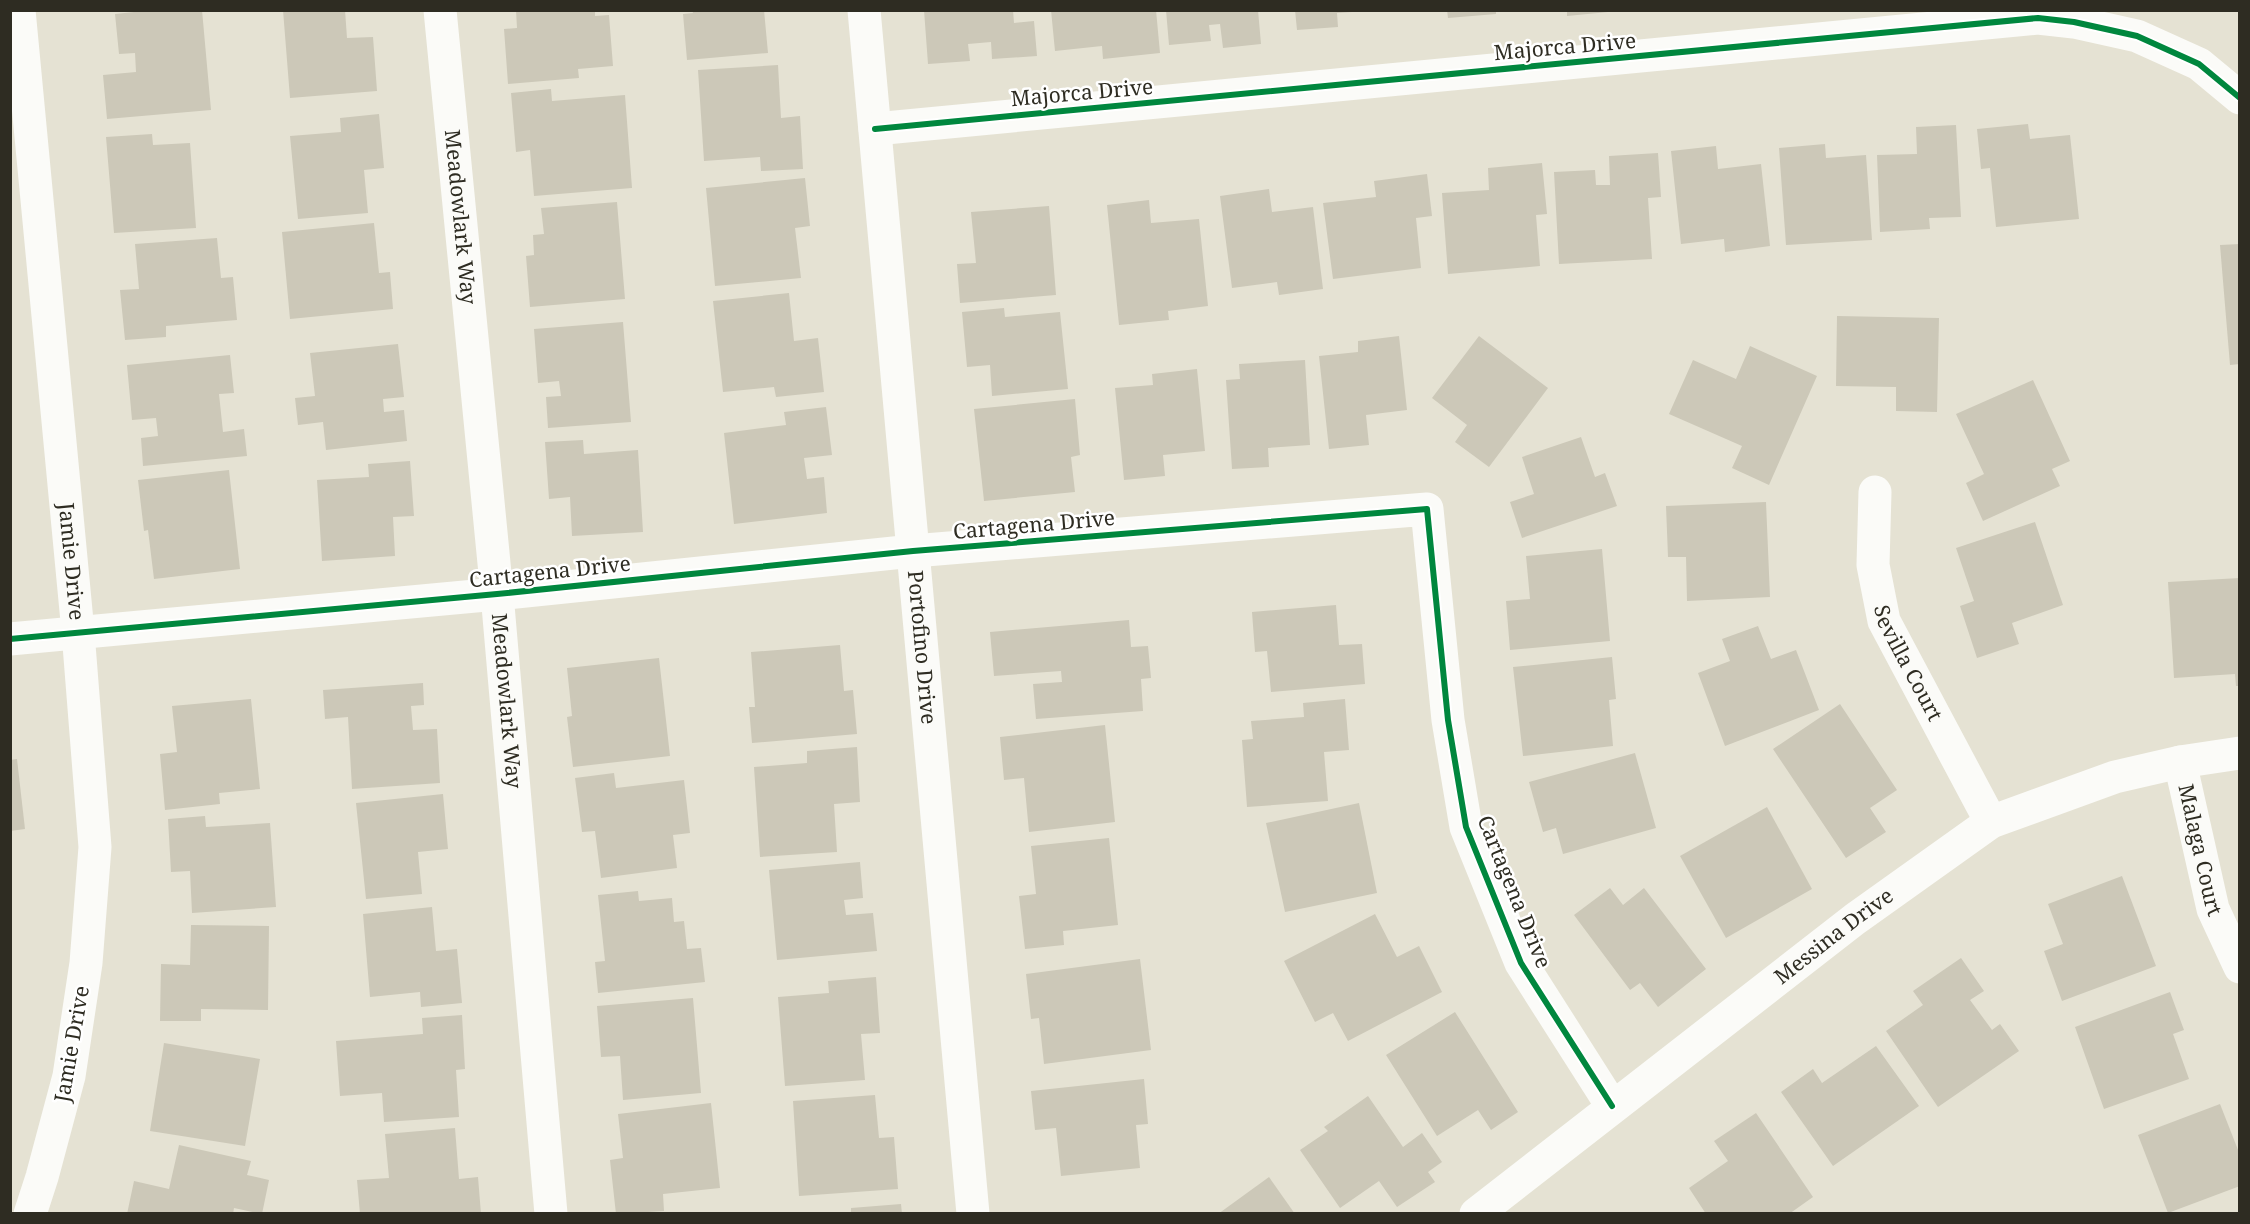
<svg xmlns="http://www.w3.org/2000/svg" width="2250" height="1224" font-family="'Noto Serif',serif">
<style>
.building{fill:#ccc8b8}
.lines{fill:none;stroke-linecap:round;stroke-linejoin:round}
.minor{stroke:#fbfbf8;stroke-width:33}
.cycleway-casing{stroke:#fff;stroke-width:10}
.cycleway{stroke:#00873e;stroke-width:6}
.labels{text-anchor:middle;stroke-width:5;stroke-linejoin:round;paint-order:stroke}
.street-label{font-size:21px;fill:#2e2c22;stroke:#fff}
</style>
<rect width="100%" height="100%" fill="#e5e2d3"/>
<g class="building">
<path d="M153,10H202L211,110L107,119L103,75L136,72L135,53L119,54L115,14Z"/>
<path d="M283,10H345L347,38L373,37L377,91L290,98Z"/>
<path d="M516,10H595V16L609,15L613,66L578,69L579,78L508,84L504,29L517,28Z"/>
<path d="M692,10H764L768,53L687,60L683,14L693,13Z"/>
<path d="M924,10H1013L1014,23L1034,21L1037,56L992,59L991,42L968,44L970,61L928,64Z"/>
<path d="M1051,10H1156L1160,53L1103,59L1102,46L1055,51Z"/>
<path d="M1166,10H1258L1261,44L1223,48L1220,24L1209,25L1211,41L1169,45Z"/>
<path d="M1295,10H1352V12L1337,13L1338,27L1297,30Z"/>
<path d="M1447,10H1496V14L1448,18Z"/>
<path d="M1567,10H1608V12L1567,16Z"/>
<path d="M778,65L781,118L800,116L803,169L761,171L760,157L704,161L698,70Z"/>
<path d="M551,89L552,101L625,95L632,188L534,196L530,150L516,152L511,93Z"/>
<path d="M379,114L384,168L364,170L368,213L298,219L290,136L341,132L340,118Z"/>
<path d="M2028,124L2030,139L2070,135L2079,219L1996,227L1990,168L1981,169L1977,129Z"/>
<path d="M1956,125L1961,217L1929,218L1930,229L1880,232L1877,155L1917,154L1916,127Z"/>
<path d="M152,134L153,145L190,143L196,228L114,233L106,137Z"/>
<path d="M1825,144L1826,158L1866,155L1872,240L1786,245L1779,148Z"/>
<path d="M1716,146L1718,169L1761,164L1770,246L1725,252L1724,239L1681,244L1671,151Z"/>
<path d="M1658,153L1661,197L1648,198L1652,259L1559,264L1554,172L1595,170L1596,185H1610L1609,156Z"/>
<path d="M1542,163L1547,214L1536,215L1540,266L1448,274L1442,193L1489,190L1488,168Z"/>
<path d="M1427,174L1432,216L1416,218L1421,268L1333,279L1323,203L1376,197L1374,181Z"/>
<path d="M805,178L810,226L795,228L801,278L715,286L706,188Z"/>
<path d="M1269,189L1272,212L1313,207L1323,289L1279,295L1277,282L1232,288L1220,196Z"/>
<path d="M1149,200L1151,223L1199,219L1208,306L1168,311L1169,320L1119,325L1107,205Z"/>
<path d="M617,202L625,299L530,307L526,256L534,255L533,235L544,234L541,208Z"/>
<path d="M1049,206L1056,295L960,303L957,264L976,263L971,212Z"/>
<path d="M374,223L379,273L390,272L393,309L290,319L282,232Z"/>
<path d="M217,238L221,278L233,277L237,320L166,326V337L125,340L120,290L139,289L135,244Z"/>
<path d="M2240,244V364L2230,365L2220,245Z"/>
<path d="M789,293L794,341L818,338L824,392L776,397L774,387L723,392L713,301Z"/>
<path d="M1004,308L1005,317L1060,312L1068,389L992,396L990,365L967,367L962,312Z"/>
<path d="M1837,316L1939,318L1937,412L1896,411V387L1836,386Z"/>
<path d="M623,322L631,422L548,428L546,397L561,396L559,381L538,383L534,329Z"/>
<path d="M1399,336L1407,410L1366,415L1369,445L1329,449L1319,356L1358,352V341Z"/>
<path d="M1479,336L1548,388L1489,467L1455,442L1467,425L1432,398Z"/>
<path d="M398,344L404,397L383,399L384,412L404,410L407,441L326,450L323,422L298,425L295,398L315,396L310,353Z"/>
<path d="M1750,346L1817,376L1769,485L1732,468L1742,446L1669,414L1693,360L1736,379Z"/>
<path d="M230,355L234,393L219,394L223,432L244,429L247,456L143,466L141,438L158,436L156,418L132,420L127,365Z"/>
<path d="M1305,360L1310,445L1268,448L1269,467L1232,469L1226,380L1240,379L1239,364Z"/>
<path d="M1197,369L1205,451L1163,455L1165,476L1124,480L1115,388L1153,385L1152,374Z"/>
<path d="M2033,380L2070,461L2052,469L2060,486L1983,521L1966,483L1984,474L1956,414Z"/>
<path d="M1075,399L1080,455L1071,457L1075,492L984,501L974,409Z"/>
<path d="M826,407L832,455L804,458L807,479L824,477L827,513L734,524L724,433L786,425L784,412Z"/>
<path d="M1581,437L1595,477L1605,473L1617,506L1522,538L1510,502L1534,494L1522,457Z"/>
<path d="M583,440L584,454L638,450L643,532L572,536L570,497L549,499L545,442Z"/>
<path d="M410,461L414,516L393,517L395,556L322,561L317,480L369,477L368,464Z"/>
<path d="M229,470L240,569L154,579L148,530L144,531L138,480Z"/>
<path d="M1766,502L1770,597L1687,601L1686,557H1668L1666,506Z"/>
<path d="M2035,522L2063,605L2012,623L2019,644L1977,658L1960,606L1974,601L1956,548Z"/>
<path d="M1602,549L1610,641L1510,650L1506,601L1530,599L1526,556Z"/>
<path d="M2240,578V686H2236L2235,674L2174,678L2168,582Z"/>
<path d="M1336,605L1339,645L1362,644L1365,684L1271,692L1267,651L1255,652L1252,612Z"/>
<path d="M1129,620L1131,647L1148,646L1151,678L1141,679L1143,711L1036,719L1033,684L1062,682L1061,671L994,676L990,632Z"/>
<path d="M1758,626L1771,659L1796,650L1819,710L1725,746L1698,673L1730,661L1722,639Z"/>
<path d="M840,645L844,691L853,690L857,734L752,743L749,707H755L751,652Z"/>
<path d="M1612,657L1616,699L1609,700L1613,746L1523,756L1513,667Z"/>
<path d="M659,658L670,756L573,767L567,717L572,716L567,668Z"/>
<path d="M423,683L424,705L411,706L413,730L437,729L440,783L352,789L348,717L325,719L323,690Z"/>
<path d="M251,699L260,789L219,793L220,804L165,810L160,754L177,752L172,706Z"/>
<path d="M1345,699L1349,750L1324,752L1328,801L1247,807L1242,740L1253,739L1251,721L1304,717L1303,703Z"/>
<path d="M1840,704L1897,790L1870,808L1886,832L1846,858L1773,749Z"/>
<path d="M1105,725L1115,822L1029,832L1024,778L1004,780L1000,737Z"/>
<path d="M857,747L860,802L834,804L837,852L760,857L754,767L807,763V751Z"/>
<path d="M1635,753L1656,828L1563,854L1556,828L1543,832L1529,782Z"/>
<path d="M17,759L25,829L10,831V760Z"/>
<path d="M614,773L616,788L684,780L690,833L673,835L677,868L601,878L595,831L582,832L575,778Z"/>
<path d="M443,794L448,849L418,852L422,894L366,899L356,803Z"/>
<path d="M1359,803L1377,893L1285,912L1266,823Z"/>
<path d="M1767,807L1812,889L1726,938L1680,856Z"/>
<path d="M205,816L206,827L270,823L276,907L192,913L190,871L171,872L168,819Z"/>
<path d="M1109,838L1118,925L1063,931L1064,945L1025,949L1019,896L1036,894L1031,846Z"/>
<path d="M860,862L863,898L844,900L846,915L873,913L877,951L777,960L769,870Z"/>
<path d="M2122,876L2156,966L2062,1001L2044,951L2063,944L2048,904Z"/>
<path d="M1610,888L1623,905L1644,888L1706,969L1658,1007L1640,983L1630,990L1574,915Z"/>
<path d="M638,891L639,901L672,898L674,922L684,921L687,949L701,948L705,982L598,993L595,962L605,961L598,895Z"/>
<path d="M432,907L436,951L457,949L462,1003L421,1007L420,992L370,997L363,914Z"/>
<path d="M1375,914L1397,957L1419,946L1442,992L1348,1041L1333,1013L1315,1022L1284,961Z"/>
<path d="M191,925L269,926L268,1010L201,1009V1021H160L161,964L190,965Z"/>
<path d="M1961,958L1984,991L1970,1000L1992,1030L2000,1024L2019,1051L1938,1107L1886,1031L1923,1005L1913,991Z"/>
<path d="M1140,959L1151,1050L1044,1064L1039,1018L1031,1019L1026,974Z"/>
<path d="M876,977L880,1033L861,1034L865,1080L785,1086L778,997L829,993L828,981Z"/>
<path d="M2170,992L2184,1030L2173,1034L2189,1079L2104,1109L2075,1027Z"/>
<path d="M693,998L701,1093L623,1100L620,1056L601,1057L597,1006Z"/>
<path d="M1455,1012L1518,1112L1491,1130L1478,1110L1437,1136L1386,1055Z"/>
<path d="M462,1015L465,1069L456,1070L459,1117L384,1122L382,1093L340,1096L336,1041L423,1034L422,1018Z"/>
<path d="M164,1043L260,1059L245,1146L150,1131Z"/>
<path d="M1876,1046L1919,1106L1833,1166L1781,1092L1813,1069L1822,1083Z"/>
<path d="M1144,1079L1148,1124L1136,1125L1140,1168L1061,1176L1056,1128L1035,1130L1031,1091Z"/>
<path d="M875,1095L879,1138L894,1137L898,1189L799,1196L793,1101Z"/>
<path d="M1368,1096L1403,1147L1422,1133L1442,1162L1428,1172L1435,1182L1397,1207L1379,1181L1340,1208L1300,1150L1328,1131L1324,1127Z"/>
<path d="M711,1103L720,1188L663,1194L664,1211L616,1214L610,1160L623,1158L618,1114Z"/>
<path d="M2220,1104L2240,1155V1186L2168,1213L2138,1135Z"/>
<path d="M1756,1113L1813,1197L1789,1214H1706L1689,1188L1728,1161L1714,1141Z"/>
<path d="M455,1128L459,1179L478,1177L481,1214H360L357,1180L389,1178L385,1134Z"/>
<path d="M179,1145L251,1161L247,1175L269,1180L262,1214L234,1208L233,1214H127L134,1181L169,1189Z"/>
<path d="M1269,1177L1295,1214H1218Z"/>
<path d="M901,1204L902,1214H851V1208Z"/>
</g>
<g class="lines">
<g class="minor">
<path id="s1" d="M19,10L78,632L95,847L86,963L69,1076L42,1177L30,1214"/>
<path id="s2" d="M440,10L497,594L551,1214"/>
<path id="s3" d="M864,10L973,1214"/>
<path d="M875,129L2038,18L2074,22L2137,36L2199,64L2240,98"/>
<path id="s4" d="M1875,492L1873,565L1884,621L1991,822"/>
<path d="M10,639L497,594L913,551L1427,509L1448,720L1466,827L1521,963L1612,1106"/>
<path id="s5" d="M2180,762L2213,909L2240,967"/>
<path id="s6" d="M1476,1214L1855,919L1991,822L2115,777L2180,762L2240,753"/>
</g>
<defs>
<g id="cycleway">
<path d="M875,129L2038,18L2074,22L2137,36L2199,64L2240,98"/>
<path d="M10,639L497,594L913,551L1427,509L1448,720L1466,827L1521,963L1612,1106"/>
</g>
</defs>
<use href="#cycleway" class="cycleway-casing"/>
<use href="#cycleway" class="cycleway"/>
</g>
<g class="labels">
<g class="street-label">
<text transform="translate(1565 47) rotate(-5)" y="7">Majorca Drive</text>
<text transform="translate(1082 93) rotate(-5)" y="7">Majorca Drive</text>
<text dy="7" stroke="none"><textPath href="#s2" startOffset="208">Meadowlark Way</textPath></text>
<text transform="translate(1034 525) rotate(-5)" y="7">Cartagena Drive</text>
<text dy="7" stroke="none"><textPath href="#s1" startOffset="554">Jamie Drive</textPath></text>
<text transform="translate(550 572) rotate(-6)" y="7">Cartagena Drive</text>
<text dy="7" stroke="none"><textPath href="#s3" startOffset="640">Portofino Drive</textPath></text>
<text dy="7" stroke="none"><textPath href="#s4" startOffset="178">Sevilla Court</textPath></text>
<text dy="7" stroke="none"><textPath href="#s2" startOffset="694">Meadowlark Way</textPath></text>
<text dy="7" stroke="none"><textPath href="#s5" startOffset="90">Malaga Court</textPath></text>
<text transform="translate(1514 892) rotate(68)" y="7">Cartagena Drive</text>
<text dy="7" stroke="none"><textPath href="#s6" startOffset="453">Messina Drive</textPath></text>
<text transform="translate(72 1044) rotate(-80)" y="7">Jamie Drive</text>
</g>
</g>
<rect width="2250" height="1224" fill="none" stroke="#2e2c22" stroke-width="24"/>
</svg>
